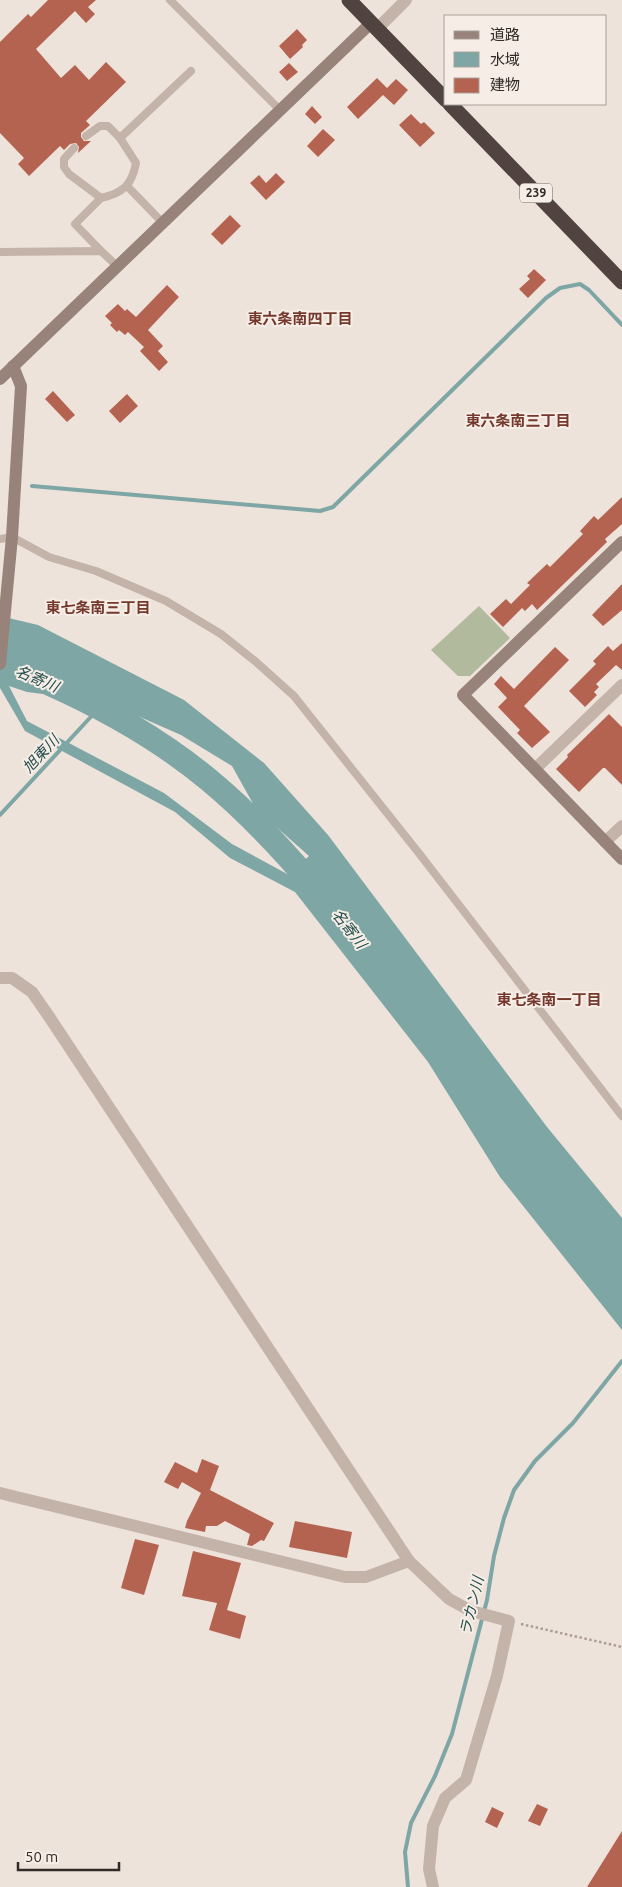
<svg xmlns="http://www.w3.org/2000/svg" width="622" height="1887" font-family="Ubuntu,'Noto Sans JP',sans-serif">
<style>
.green{fill:#b2ba9d}
.water{fill:#7ea6a5;fill-rule:evenodd}
.lines{fill:none;stroke-linecap:round;stroke-linejoin:round}
.stream{stroke:#7ea6a5;stroke-width:4}
.river{stroke:#7ea6a5;stroke-width:24}
.building{fill:#b56351}
.path{stroke:#af9d93;stroke-width:2.5;stroke-dasharray:2.5 2.5;stroke-linecap:butt}
.lane{stroke:#c4b3a8;stroke-width:8}
.street{stroke:#c4b3a8;stroke-width:12}
.secondary{stroke:#97837a;stroke-width:12}
.highway{stroke:#514440;stroke-width:15}
.labels{text-anchor:middle;stroke-width:4;stroke-linejoin:round;paint-order:stroke}
.shield{fill:#f6eee6;stroke:#6d6560;stroke-width:1}
.shield-label{font-size:12px;font-weight:bold;fill:#322a27}
.neighbourhood-label{font-size:15px;font-weight:bold;fill:#75382c;stroke:#f6eee6}
.water-label{font-size:15px;font-style:italic;fill:#234d4d;stroke:#f6eee6}
</style>
<rect width="100%" height="100%" fill="#ede3db"/>
<path class="green" d="M479,606L510,638L470,676H458L431,650Z"/>
<path class="water" d="M0,616L38,625L184,700L264,763L328,835L547,1127L622,1218V1330L500,1177L428,1062L295,892L230,858L175,812L25,731L0,688ZM9,686L27,692L106,702L181,735L232,766L256,809L309,856L289,875L232,844L164,793L27,721Z"/>
<g class="lines">
<g class="stream">
<path d="M32,486L320,511L333,507L546,298L560,288L580,284L589,290L622,325"/>
<path d="M0,815L99,708"/>
<path d="M408,1887L405,1852L411,1823L435,1776L452,1734L487,1600L494,1556L504,1518L514,1490L535,1461L573,1423L622,1361"/>
</g>
<path class="river" d="M50,684C106,709 162,741 209,780C249,813 284,851 318,891"/>
</g>
<g class="building">
<path d="M48,0H96L88,7L95,14L86,23L75,11L36,49L61,78L75,65L89,80L106,62L126,82L86,121L90,125L81,133V137L84,141H91L78,153L79,147L76,143L70,144L64,150L60,146L29,176L18,164L24,158L0,133V42L28,14L31,17Z"/>
<path d="M297,29L307,40L302,45L303,47L290,59L279,46Z"/>
<path d="M289,63L298,72L287,81L279,72Z"/>
<path d="M377,78L387,88L396,79L408,90L394,105L383,95L358,119L347,107Z"/>
<path d="M312,106L322,117L315,124L305,114Z"/>
<path d="M411,114L421,124L424,122L435,133L420,147L399,125Z"/>
<path d="M323,129L335,140L318,157L307,146Z"/>
<path d="M276,173L285,182L266,200L250,183L259,175L266,183Z"/>
<path d="M230,215L241,226L222,245L211,234Z"/>
<path d="M534,269L546,280L528,298L519,289L530,279L527,276Z"/>
<path d="M167,285L179,297L148,330L163,346L158,351L168,362L159,371L140,351L144,347L128,332L125,335L119,330L117,332L110,325L112,323L105,316L118,304L125,311L127,309L136,317Z"/>
<path d="M53,391L75,415L67,422L45,399Z"/>
<path d="M127,394L138,406L120,423L109,411Z"/>
<path d="M622,497V524L605,539L607,542L537,610L532,604L525,611L522,608L503,627L490,614L506,599L511,604L530,585L527,583L547,564L550,567L583,534L580,531L594,516L598,520Z"/>
<path d="M622,584V610L603,626L592,615Z"/>
<path d="M622,643V670L616,665L596,684L599,687L594,692L597,695L585,707L569,691L596,664L593,661L608,646L613,651Z"/>
<path d="M555,647L569,660L524,706L550,732L532,748L517,733L520,730L498,707L507,698L494,684L501,676L514,689Z"/>
<path d="M609,714L622,727V785L605,768H603L579,792L556,769L568,757L567,755Z"/>
<path d="M202,1459L219,1466L210,1490L274,1523L264,1541L261,1540L252,1546L247,1545L250,1534L225,1521L217,1526H206L205,1532L185,1528L187,1521L201,1493L182,1482L178,1489L164,1482L175,1462L197,1473Z"/>
<path d="M295,1521L352,1532L347,1558L289,1547Z"/>
<path d="M135,1539L159,1545L144,1595L121,1588Z"/>
<path d="M193,1551L241,1563L227,1610L246,1616L240,1639L209,1630L217,1603L182,1596Z"/>
<path d="M537,1804L548,1809L540,1826L528,1821Z"/>
<path d="M492,1807L504,1813L497,1828L485,1822Z"/>
<path d="M622,1831V1887H587Z"/>
</g>
<g class="lines">
<path class="path" d="M521,1624L622,1647"/>
<g class="lane">
<path d="M170,0L280,110"/>
<path d="M120,138L191,71"/>
<path d="M74,148L64,159V167L69,174L101,198C123,193 132,185 136,163L120,138L108,126H100L86,136"/>
<path d="M127,186L163,223"/>
<path d="M101,251L75,224L101,198"/>
<path d="M0,252L101,251L117,266"/>
<path d="M0,539L12,537L49,557L96,571L166,601L221,634L255,661L294,696L418,852L622,1116"/>
</g>
<g class="street">
<path d="M377,29L406,0"/>
<path d="M535,769L622,685"/>
<path d="M605,842L622,826"/>
<path d="M0,978H12L32,992L50,1018L409,1561L449,1599L471,1611L509,1621L497,1676L466,1780L445,1798L433,1826L429,1869L433,1887"/>
<path d="M0,1493L345,1577H366L409,1561"/>
</g>
<g class="secondary">
<path d="M0,379L371,23"/>
<path d="M622,542L463,695L622,859"/>
<path d="M0,664L12,537L21,386L13,366"/>
</g>
<g class="highway">
<path d="M349,0L446,100"/>
<path d="M450,104L622,282"/>
</g>
</g>
<g class="labels">
<rect class="shield" x="520" y="183.5" width="32" height="19" rx="4"/>
<g class="shield-label">
<text x="536" y="197">239</text>
</g>
<g class="neighbourhood-label">
<text x="300" y="324">東六条南四丁目</text>
<text x="518" y="426">東六条南三丁目</text>
<text x="98" y="613">東七条南三丁目</text>
<text x="549" y="1005">東七条南一丁目</text>
</g>
<g class="water-label">
<text transform="translate(37 679) rotate(23)" y="5">名寄川</text>
<text transform="translate(41 754) rotate(-47)" y="5">旭東川</text>
<text transform="translate(349 929) rotate(52)" y="5">名寄川</text>
<text transform="translate(472 1606) rotate(-77)" y="5">ラカン川</text>
</g>
</g>
<rect x="444" y="15" width="162" height="90" fill="#f6eee6" stroke="#a8a09a"/>
<rect x="454" y="31" width="25" height="8" fill="#97837a" stroke="#a8a09a"/>
<text x="490" y="40" font-size="15" fill="#322a27">道路</text>
<rect x="454" y="52" width="25" height="15" fill="#7ea6a5" stroke="#a8a09a"/>
<text x="490" y="65" font-size="15" fill="#322a27">水域</text>
<rect x="454" y="78" width="25" height="15" fill="#b56351" stroke="#a8a09a"/>
<text x="490" y="90" font-size="15" fill="#322a27">建物</text>
<path d="M18 1862v8h101v-8" fill="none" stroke="#322a27" stroke-width="2.5"/>
<text x="25" y="1862" font-size="15" fill="#322a27" stroke="#f6eee6" stroke-width="4" paint-order="stroke">50 m</text>
</svg>
